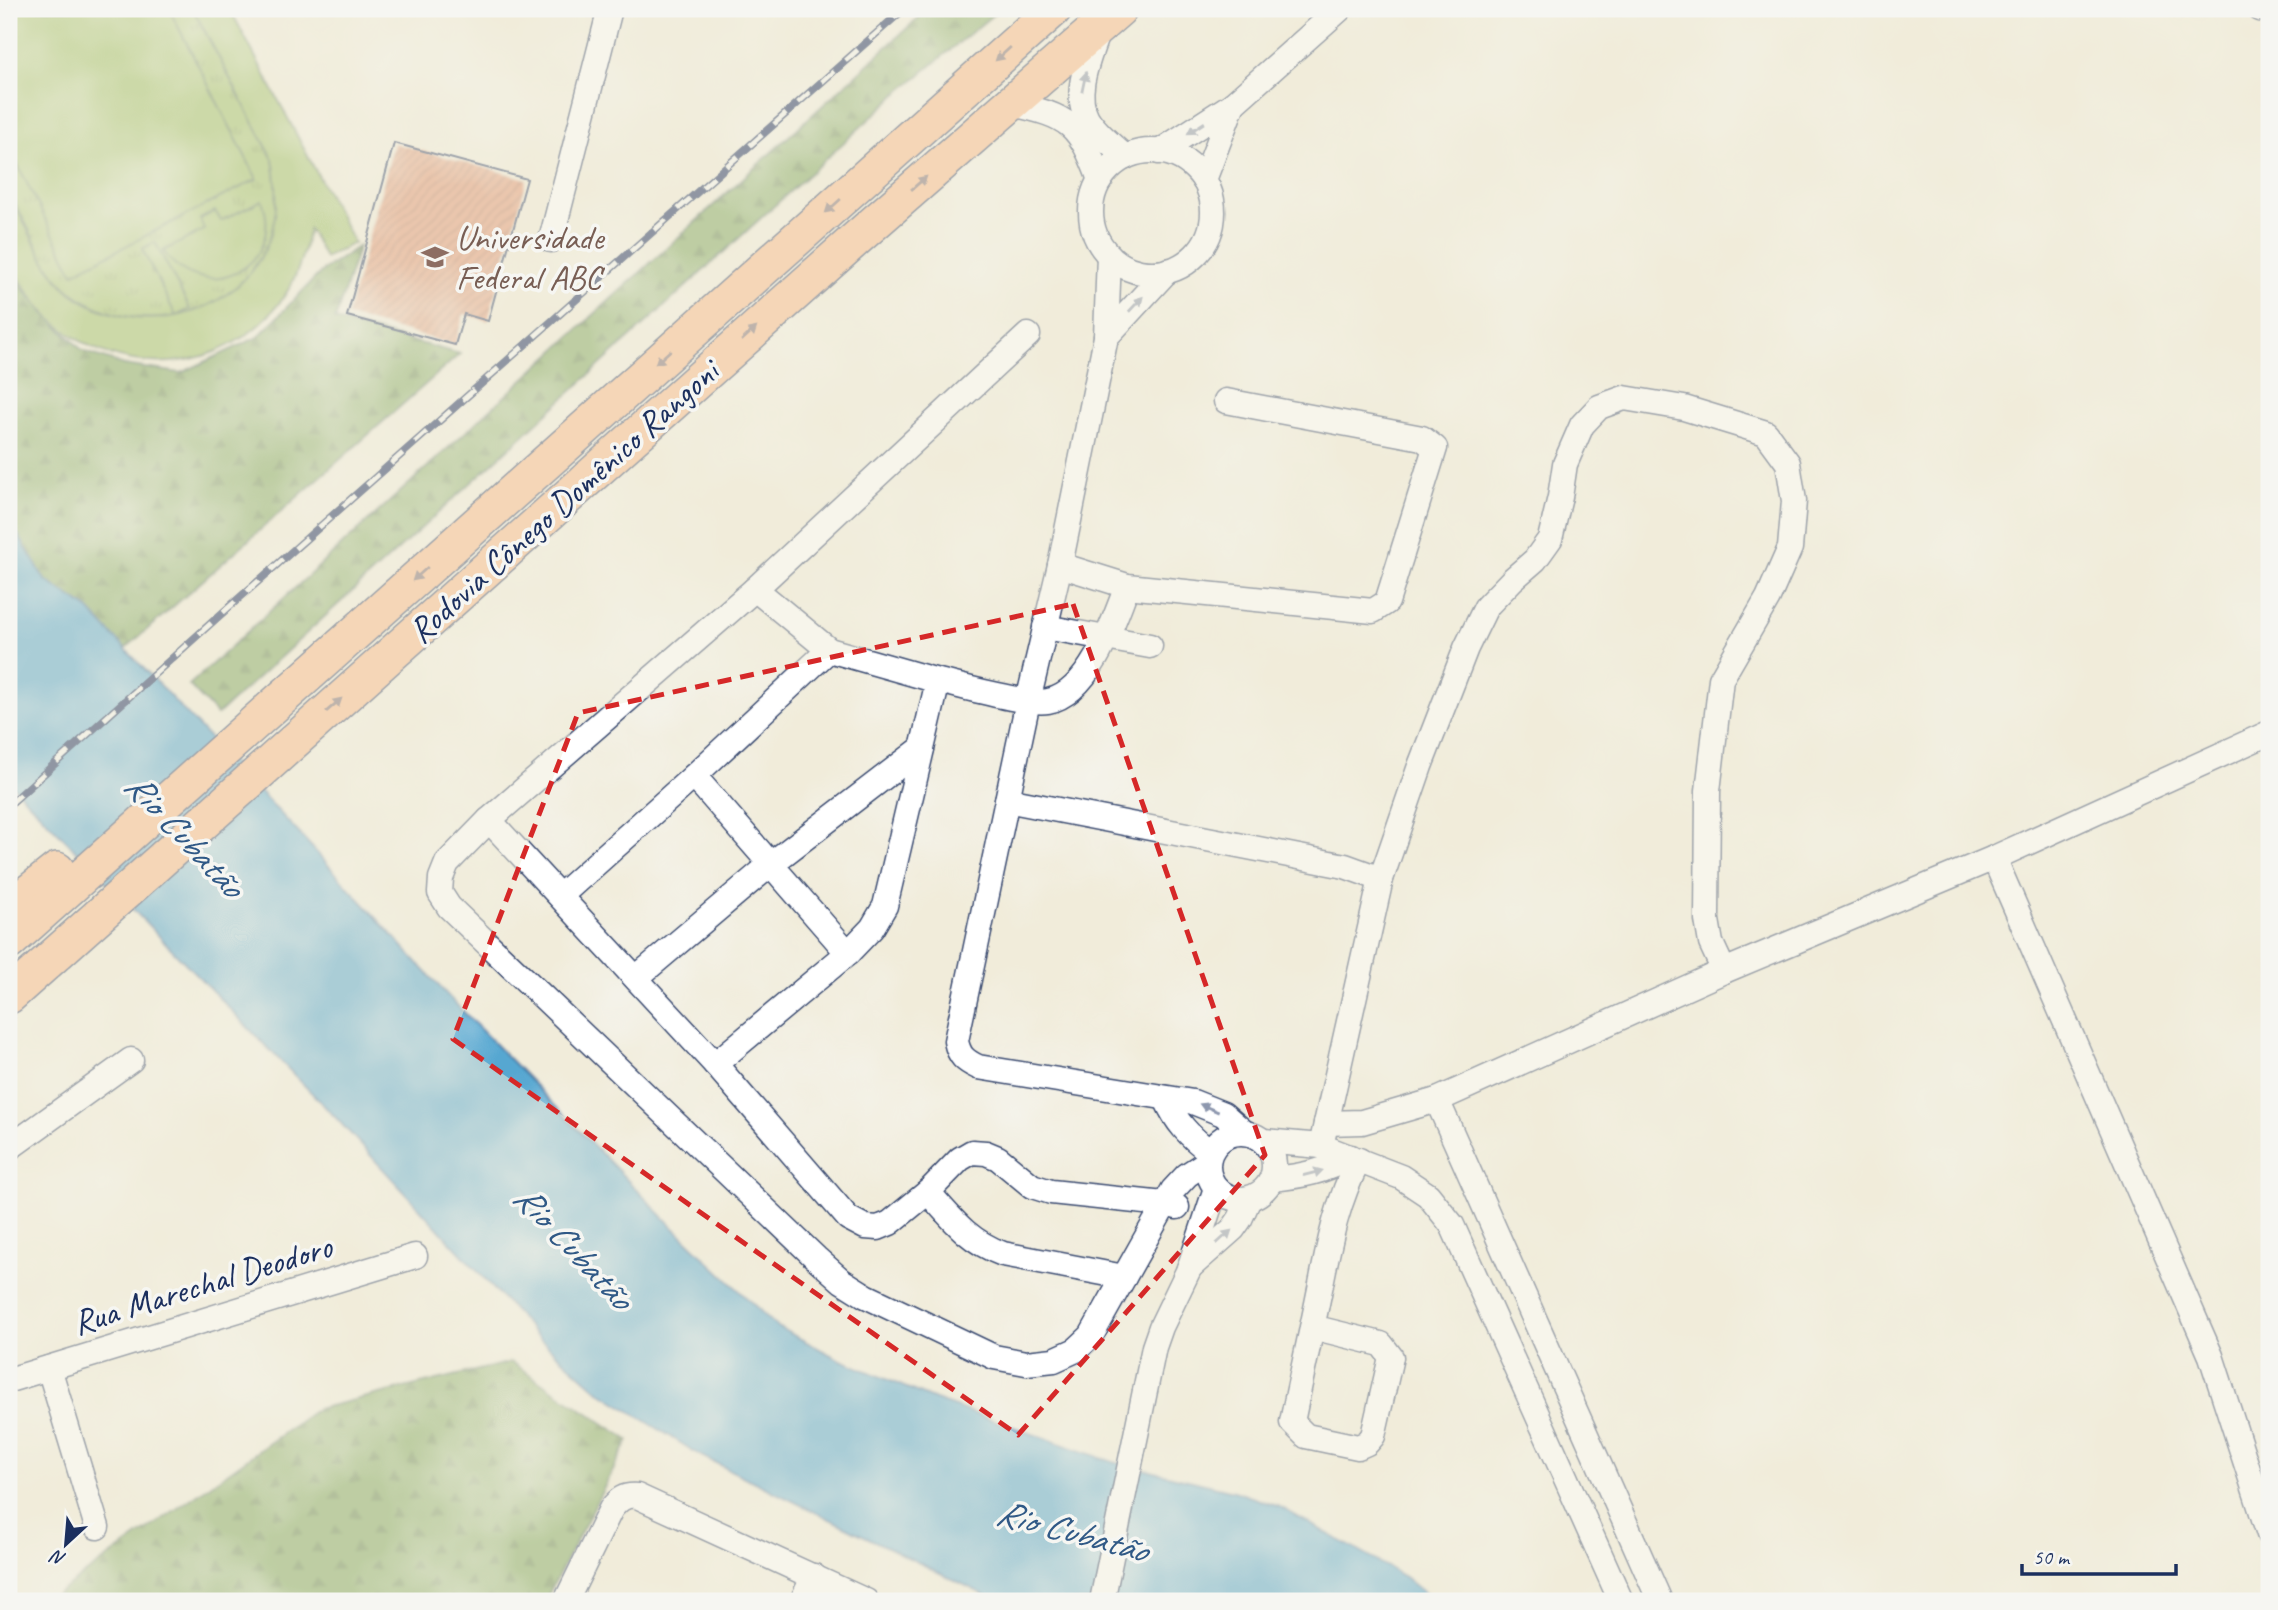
<svg xmlns="http://www.w3.org/2000/svg" width="2278" height="1610" font-family="Caveat,sans-serif">
<style>
.grass{fill:url(#grass-tufts);stroke:#5e7864;stroke-width:2}
.forest{fill:url(#forest-firs);stroke:#4e6b5e;stroke-width:2}
.pitch{fill:#a0c16a;stroke:#5e7864;stroke-width:2}
.water{fill:#56a7d1;stroke:#386b98;stroke-width:2}
.building{fill:url(#building-hatch)}
.lines{fill:none;stroke-linecap:round;stroke-linejoin:round}
.minor-casing{stroke:#3b4b71;stroke-width:27}
.highway-casing{stroke:#3b4b71;stroke-width:38}
.minor{stroke:#fff;stroke-width:24}
.highway{stroke:#fbbb8c;stroke-width:35}
.rail-casing{stroke:#1b2f5e;stroke-width:8}
.rail{stroke:#f6f6f2;stroke-width:5;stroke-dasharray:16;stroke-linecap:butt}
.oneway{fill:#806e73}
.oneway2{fill:#8d97ae}
.marked{fill:none;stroke:#d62828;stroke-width:5;stroke-dasharray:14 9;stroke-linejoin:round}
.labels{text-anchor:middle;stroke-width:7;stroke-linejoin:round;paint-order:stroke}
.education-label{font-size:35px;fill:#785e54;stroke:#f6f6f2;text-anchor:start}
.street-label{font-size:35px;fill:#1b2f5e;stroke:#f6f6f2}
.water-label{font-size:37px;font-style:italic;fill:#305986;stroke:#f6f6f2}
</style>
<defs>
<pattern id="grass-tufts" width="24" height="20" patternUnits="userSpaceOnUse" patternTransform="scale(1.75)"><rect width="24" height="20" fill="#a0c16a"/><path d="M3 7l-1-3M5 7V3M7 7l1-3M15 17l-1-3M17 17v-4M19 17l1-3" fill="none" stroke="#829d5a"/></pattern>
<pattern id="forest-firs" width="22" height="20" patternUnits="userSpaceOnUse" patternTransform="scale(1.75)"><rect width="22" height="20" fill="#80a75e"/><path d="M5 1l3.5 6h-7zM16 11l3.5 6h-7z" fill="#688851"/></pattern>
<pattern id="building-hatch" width="6" height="6" patternUnits="userSpaceOnUse" patternTransform="scale(1.75)"><rect width="6" height="6" fill="#e49876"/><path d="M-1 1l2-2M0 6l6-6M5 7l2-2" fill="none" stroke="#b87c64"/></pattern>
</defs>
<rect width="100%" height="100%" fill="#f6f6f2"/>
<filter id="ink" filterUnits="userSpaceOnUse"><feTurbulence type="fractalNoise" baseFrequency=".0143" numOctaves="2"/><feDisplacementMap in="SourceGraphic" scale="14" xChannelSelector="R" yChannelSelector="G"/><feConvolveMatrix kernelMatrix="1 2 1 2 8 2 1 2 1" color-interpolation-filters="sRGB"/></filter>
<filter id="wash" filterUnits="userSpaceOnUse"><feTurbulence type="fractalNoise" baseFrequency=".00686" numOctaves="4" result="noise"/><feDisplacementMap in="SourceGraphic" scale="28" xChannelSelector="R" yChannelSelector="G"/><feGaussianBlur stdDeviation="1.57" result="paint"/><feColorMatrix in="noise" values="0 0 0 0 0 0 0 0 0 0 0 0 0 0 0 0 0 1.4 0 .05"/><feComposite in="paint" operator="in"/></filter>
<g filter="url(#wash)">
<rect width="100%" height="100%" fill="#f1ecda"/>
<path class="grass" d="M9,9H193L273,159C275,173 278,187 277,201C271,305 152,352 72,292C49,276 38,247 25,222C20,213 13,204 10,194C5,182 9,161 9,147C9,101 9,55 9,9Z"/>
<g class="forest">
<path d="M928,9H1000L899,92L217,715L189,685Z"/>
<path d="M359,246L335,320L460,354L125,649L87,608L45,580L9,520V271L44,313L83,351L124,365L181,373L258,337L321,272Z"/>
<path d="M511,1362L629,1440L545,1601H47L317,1409Z"/>
</g>
<g class="pitch">
<path d="M9,9H169L257,179L73,273L9,148Z"/>
<path d="M193,9H230L354,243L325,258L309,229C303,254 298,277 283,298C227,377 118,383 50,318C37,306 13,273 9,256C6,243 9,208 9,192C25,222 44,271 70,292C135,342 235,320 268,243C279,215 278,187 273,159Z"/>
<path d="M262,200C286,267 204,309 163,251L204,230L200,219L215,211L221,221Z"/>
<path d="M155,242L190,309L176,316L142,249Z"/>
</g>
<path class="water" d="M9,520L45,580L87,608L296,830L450,998L672,1226L776,1326L839,1359L935,1400L1113,1462L1234,1491L1280,1507L1405,1577L1434,1601H997L701,1456L600,1392L539,1338L337,1119L9,782Z"/>
<g id="blocks">
<path class="building" d="M394,143L527,179L488,321L464,314L455,345L347,316Z"/>
</g>
</g>
<g filter="url(#ink)">
<use href="#blocks" fill-opacity="0" stroke="#3b4b71" stroke-width="2"/>
<g class="lines">
<defs>
<g id="minor">
<path d="M2260,9L2269,11"/>
<path d="M1099,27C1091,54 1072,91 1087,118C1096,133 1112,145 1125,157"/>
<path d="M1011,104C1070,116 1079,124 1100,180"/>
<circle cx="1152" cy="212" r="61"/>
<path d="M1159,152L1233,104L1340,9"/>
<path d="M1204,180L1233,104"/>
<path d="M551,240L610,9"/>
<path d="M1109,255L1106,337L1060,565L1028,701L956,1041C959,1056 965,1061 978,1067L1193,1102L1223,1114L1245,1133"/>
<path d="M1106,337L1167,271"/>
<path d="M1060,565L1127,586L1373,611L1387,602L1435,448L1422,438L1226,401"/>
<path d="M1127,586C1114,621 1090,693 1048,701C1027,705 962,686 938,681L885,906L872,928L848,953L715,1064L848,1218L865,1227L878,1228L890,1223L928,1192L960,1159L972,1152L986,1153L998,1158L1032,1186L1051,1192L1164,1204L1177,1207"/>
<path d="M755,589L1028,335"/>
<path d="M1045,627L1150,646"/>
<path d="M938,681L829,650L755,589L489,820L447,863L441,878L440,893L449,907L816,1258L842,1281L866,1296L994,1357L1026,1363L1054,1360L1076,1350L1091,1336L1173,1190L1187,1175L1207,1162"/>
<path d="M694,776L848,953"/>
<path d="M1007,800L1345,866L1381,879L1321,1146"/>
<path d="M489,820L715,1064"/>
<path d="M1994,858L2211,1356L2269,1534"/>
<path d="M1381,879L1420,766L1466,648L1486,607L1513,579L1535,560L1550,539L1560,497L1565,464L1582,425L1599,407L1624,398L1684,408L1766,433L1788,463L1794,501L1790,548L1768,598L1721,679L1708,791L1707,920L1711,943L1724,971"/>
<path d="M560,896L694,776L829,650"/>
<path d="M636,978L771,864L922,748"/>
<path d="M1166,1099C1176,1122 1189,1136 1210,1152"/>
<path d="M1437,1100L1660,1601"/>
<path d="M1326,1123L1362,1122L1437,1100L1724,971L1994,858L2269,733"/>
<circle cx="1241" cy="1166" r="33"/>
<path d="M1264,1141L1321,1146L1401,1177L1428,1195L1452,1225L1621,1601"/>
<path d="M9,1148L131,1060"/>
<path d="M1272,1179C1303,1176 1323,1172 1351,1157"/>
<path d="M928,1192C952,1219 968,1241 1003,1254L1124,1277"/>
<path d="M1189,1268L1233,1229L1240,1219L1249,1199"/>
<path d="M1312,1327L1381,1344L1391,1357L1373,1436L1367,1443L1358,1447L1306,1436L1292,1422C1301,1378 1311,1334 1320,1289C1329,1244 1337,1201 1359,1160"/>
<path d="M49,1368L97,1527"/>
<path d="M9,1380L415,1256"/>
<path d="M566,1601L611,1509C619,1499 624,1495 637,1496L866,1601"/>
<path d="M802,1601L814,1576"/>
<path d="M1102,1601L1154,1347L1161,1327L1189,1269L1216,1188"/>
</g>
<g id="highway">
<path d="M9,908L57,870"/>
<path d="M9,942L1054,9"/>
<path d="M9,996L857,238L1119,9"/>
</g>
</defs>
<use href="#minor" class="minor-casing"/>
<use href="#highway" class="highway-casing"/>
<use href="#minor" class="minor"/>
<use href="#highway" class="highway"/>
<defs>
<path id="rail" d="M9,805L219,616L904,9"/>
</defs>
<use href="#rail" class="rail-casing"/>
<use href="#rail" class="rail"/>
</g>
<defs><path id="oneway-solid" d="M-6-.8H1V-3.2L6.5 0L1 3.2V.8H-6Z" transform="scale(1.75)"/></defs>
<g class="oneway">
<use href="#oneway-solid" transform="translate(1003 54) rotate(138)"/>
<use href="#oneway-solid" transform="translate(919 183) rotate(-41)"/>
<use href="#oneway-solid" transform="translate(833 206) rotate(138)"/>
<use href="#oneway-solid" transform="translate(749 334) rotate(-42)"/>
<use href="#oneway-solid" transform="translate(663 357) rotate(138)"/>
<use href="#oneway-solid" transform="translate(420 574) rotate(138)"/>
<use href="#oneway-solid" transform="translate(334 705) rotate(-41)"/>
</g>
<g class="oneway2">
<use href="#oneway-solid" transform="translate(1084 82) rotate(-78)"/>
<use href="#oneway-solid" transform="translate(1196 128) rotate(147)"/>
<use href="#oneway-solid" transform="translate(1136 304) rotate(-47)"/>
<use href="#oneway-solid" transform="translate(1209 1108) rotate(-157)"/>
<use href="#oneway-solid" transform="translate(1313 1173) rotate(-15)"/>
<use href="#oneway-solid" transform="translate(1224 1237) rotate(-42)"/>
</g>
</g>
<path d="M0 0H2278V1610H0ZM1073,604L1265,1155L1018,1435L453,1039L578,713Z" fill="#f1ecda" fill-opacity=".55" fill-rule="evenodd"/>
<path class="marked" d="M1073,604L1265,1155L1018,1435L453,1039L578,713Z"/>
<defs>
<symbol id="university-bare" viewBox="-9 -9 18 18"><path d="M0-5L7-2L0 1L-7-2ZM-4 1L0 2.5L4 1V4Q0 6-4 4Z" fill="#8d6e63" stroke="#f6f6f2" stroke-width="2.5" paint-order="stroke"/></symbol>
</defs>
<g fill-rule="evenodd">
<use href="#university-bare" x="416" y="238" width="38" height="38"/>
</g>
<g class="labels">
<g class="education-label">
<text x="456" y="249">Universidade<tspan x="456" dy="40">Federal ABC</tspan></text>
</g>
<g class="street-label">
<text transform="translate(563 501) rotate(-42)" y="12">Rodovia Cônego Domênico Rangoni</text>
<text transform="translate(202 1284) rotate(-17)" y="12">Rua Marechal Deodoro</text>
</g>
<g class="water-label">
<text transform="translate(185 834) rotate(47)" y="13">Rio Cubatão</text>
<text transform="translate(574 1246) rotate(47)" y="13">Rio Cubatão</text>
<text transform="translate(1072 1530) rotate(15)" y="13">Rio Cubatão</text>
</g>
</g>
<rect width="2278" height="1610" fill="none" stroke="#f6f6f2" stroke-width="35"/>
<g transform="translate(66 1544) rotate(206)" stroke="#f6f6f2" stroke-width="5" paint-order="stroke">
<path d="M0-5L12 26L0 18L-12 26Z" fill="#1b2f5e"/>
<text y="-10" font-size="19" font-weight="bold" text-anchor="middle" fill="#1b2f5e">N</text>
</g>
<path d="M2022 1564v10h154v-10" fill="none" stroke="#1b2f5e" stroke-width="3.5"/>
<text x="2033" y="1564" font-size="21" fill="#1b2f5e" stroke="#f6f6f2" stroke-width="5" paint-order="stroke">50 m</text>
</svg>
